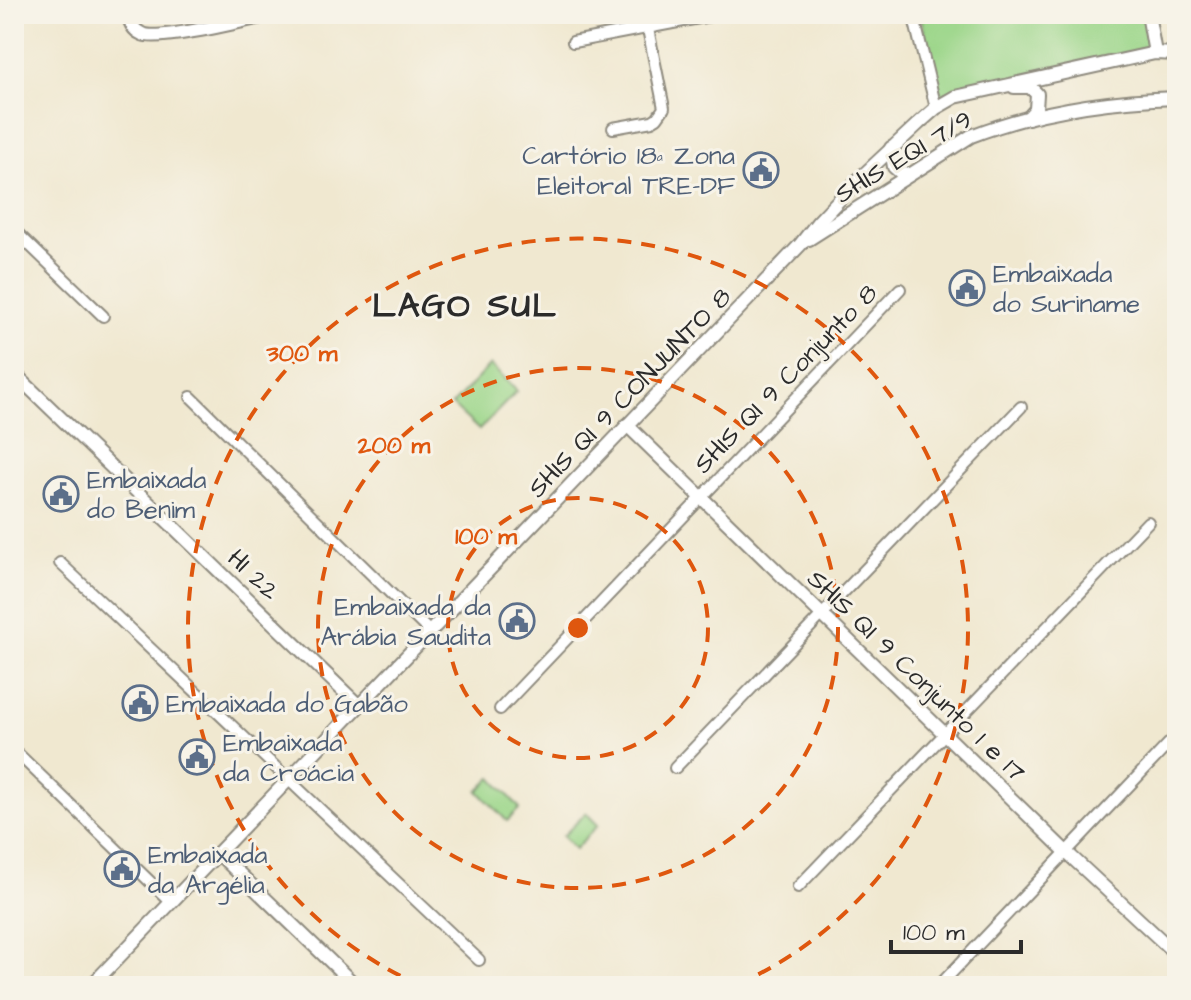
<svg xmlns="http://www.w3.org/2000/svg" width="1191" height="1000" font-family="'Architects Daughter',sans-serif">
<style>
.green{fill:#9bd689;stroke:#63805a;stroke-width:2}
.lines{fill:none;stroke-linecap:round;stroke-linejoin:round}
.minor-casing{stroke:#8e8a7e;stroke-width:14}
.tertiary-casing{stroke:#8e8a7e;stroke-width:16}
.minor{stroke:#fff;stroke-width:10}
.tertiary{stroke:#fff;stroke-width:12}
.ring{fill:none;stroke:#df570e;stroke-width:4;stroke-dasharray:14 10}
.labels{text-anchor:middle;stroke-width:6;stroke-linejoin:round;paint-order:stroke}
.service-label{font-size:26px;fill:#4e5e75;stroke:#f7f3e8;text-anchor:start}
.street-label{font-size:26px;fill:#2b2b2b;stroke:#f7f3e8}
.district-label{font-size:34px;font-weight:bold;letter-spacing:2px;fill:#2b2b2b;stroke:#f7f3e8}
.centre{fill:#df570e;stroke:#f7f3e8;stroke-width:4}
.ring-label{font-size:24px;text-anchor:middle;font-weight:bold;fill:#df570e;stroke:#f7f3e8;stroke-width:6;stroke-linejoin:round;paint-order:stroke}
</style>
<rect width="100%" height="100%" fill="#f7f3e8"/>
<filter id="ink" filterUnits="userSpaceOnUse"><feTurbulence type="fractalNoise" baseFrequency=".0125" numOctaves="2"/><feDisplacementMap in="SourceGraphic" scale="16" xChannelSelector="R" yChannelSelector="G"/><feConvolveMatrix kernelMatrix="1 2 1 2 8 2 1 2 1" color-interpolation-filters="sRGB"/></filter>
<filter id="wash" filterUnits="userSpaceOnUse"><feTurbulence type="fractalNoise" baseFrequency=".006" numOctaves="4" result="noise"/><feDisplacementMap in="SourceGraphic" scale="32" xChannelSelector="R" yChannelSelector="G"/><feGaussianBlur stdDeviation="1.8" result="paint"/><feColorMatrix in="noise" values="0 0 0 0 0 0 0 0 0 0 0 0 0 0 0 0 0 1.4 0 .05"/><feComposite in="paint" operator="in"/></filter>
<g filter="url(#wash)">
<rect width="100%" height="100%" fill="#f0e8d0"/>
<g class="green">
<path d="M920,14H1144L1151,48L939,95Z"/>
<path d="M490,365L517,391L479,430L452,405Z"/>
<path d="M492,778L520,808L507,821L478,791Z"/>
<path d="M586,813L598,825L575,849L563,836Z"/>
</g>
</g>
<g filter="url(#ink)">
<g class="lines">
<defs>
<g id="minor">
<path d="M913,14L936,108"/>
<path d="M573,42L720,14"/>
<path d="M613,128L652,121L657,118L664,108L645,14"/>
<path d="M14,230L103,316"/>
<path d="M191,397L430,632"/>
<path d="M60,563L479,960"/>
<path d="M500,709L900,289"/>
<path d="M14,750L171,902"/>
<path d="M675,768L1021,407"/>
<path d="M798,887L1148,522"/>
<path d="M14,983L17,986"/>
<path d="M939,986L1177,735"/>
</g>
<g id="tertiary">
<path d="M128,14C130,23 133,30 142,34C159,42 251,19 274,14"/>
<path d="M1148,14L1155,53"/>
<path d="M1014,87H1030L1037,94L1036,109L1028,118"/>
<path d="M891,148L894,167L901,173L908,174"/>
<path d="M809,239L971,136C1035,111 1109,100 1177,98"/>
<path d="M14,373L359,706"/>
<path d="M627,425L1065,851L1177,955"/>
<path d="M218,853L356,986"/>
<path d="M91,986L800,245L818,222L857,181L919,123L936,108L955,97L1155,53L1177,54"/>
</g>
</defs>
<use href="#minor" class="minor-casing"/>
<use href="#tertiary" class="tertiary-casing"/>
<use href="#minor" class="minor"/>
<use href="#tertiary" class="tertiary"/>
</g>
</g>
<g class="ring">
<circle cx="578" cy="628" r="130"/>
<circle cx="578" cy="628" r="260"/>
<path d="M422 986A390 390 0 1 1 734 986"/>
</g>
<defs>
<symbol id="civic-ring" viewBox="-11 -11 22 22"><circle r="9.5" fill="#f7f3e8" stroke="#5c6f8a" stroke-width="1.5"/><path d="M-.6-6.5H3V-4.5H.6V-3L4-1V1h2V6H-6V1h2V-1L-.6-3ZM-1.2 2.5V6h2.4V2.5Z" fill="#5c6f8a"/></symbol>
</defs>
<g fill-rule="evenodd">
<use href="#civic-ring" x="741" y="150" width="40" height="40"/>
<use href="#civic-ring" x="947" y="268" width="40" height="40"/>
<use href="#civic-ring" x="41" y="474" width="40" height="40"/>
<use href="#civic-ring" x="497" y="601" width="40" height="40"/>
<use href="#civic-ring" x="120" y="683" width="40" height="40"/>
<use href="#civic-ring" x="177" y="737" width="40" height="40"/>
<use href="#civic-ring" x="102" y="849" width="40" height="40"/>
</g>
<g class="labels">
<g class="service-label">
<text x="735" y="164" text-anchor="end">Cartório 18ª Zona<tspan x="735" dy="30">Eleitoral TRE-DF</tspan></text>
<text x="993" y="282">Embaixada<tspan x="993" dy="30">do Suriname</tspan></text>
<text x="87" y="488">Embaixada<tspan x="87" dy="30">do Benim</tspan></text>
<text x="491" y="615" text-anchor="end">Embaixada da<tspan x="491" dy="30">Arábia Saudita</tspan></text>
<text x="166" y="712">Embaixada do Gabão</text>
<text x="223" y="751">Embaixada<tspan x="223" dy="30">da Croácia</tspan></text>
<text x="148" y="863">Embaixada<tspan x="148" dy="30">da Argélia</tspan></text>
</g>
<g class="street-label">
<text transform="translate(903 156) rotate(-31)" y="9">SHIS EQI 7/9</text>
<text transform="translate(785 378) rotate(-46)" y="9">SHIS QI 9 Conjunto 8</text>
<text transform="translate(629 392) rotate(-46)" y="9">SHIS QI 9 CONJUNTO 8</text>
<text transform="translate(254 574) rotate(44)" y="9">HI 22</text>
<text transform="translate(917 675) rotate(44)" y="9">SHIS QI 9 Conjunto 1 e 17</text>
</g>
<g class="district-label">
<text x="465" y="316">LAGO SUL</text>
</g>
</g>
<circle cx="578" cy="628" r="12" class="centre"/>
<g class="ring-label">
<text x="302" y="361">300 m</text>
<text x="394" y="453">200 m</text>
<text x="486" y="544">100 m</text>
</g>
<rect width="1191" height="1000" fill="none" stroke="#f7f3e8" stroke-width="48"/>
<path d="M891 940v12h130v-12" fill="none" stroke="#2b2b2b" stroke-width="4"/>
<text x="903" y="940" font-size="24" fill="#2b2b2b" stroke="#f7f3e8" stroke-width="6" paint-order="stroke">100 m</text>
</svg>
